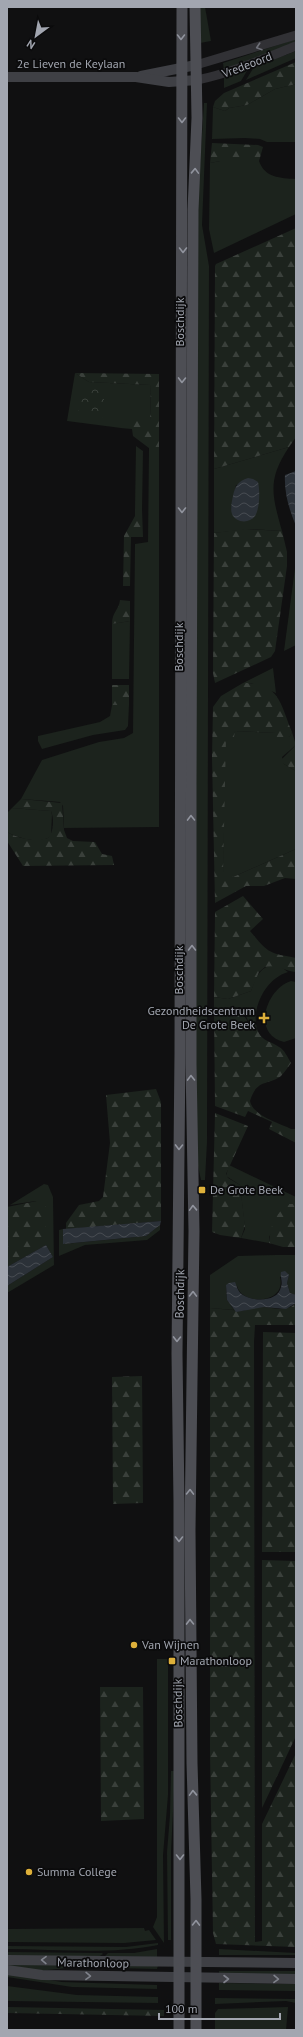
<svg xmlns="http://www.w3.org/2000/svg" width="303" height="2037" font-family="'PT Sans',sans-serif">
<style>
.green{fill:#1c231d;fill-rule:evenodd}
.forest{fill:url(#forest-firs)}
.park{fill:url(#park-crowns)}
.water{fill:url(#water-waves)}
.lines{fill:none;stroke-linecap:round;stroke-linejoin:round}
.tertiary{stroke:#313135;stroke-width:9}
.secondary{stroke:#3f4045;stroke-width:10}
.primary{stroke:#4d4e54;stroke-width:11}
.oneway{stroke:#91949e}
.oneway2{stroke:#6f7179}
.oneway3{stroke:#7f828b}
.poi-dot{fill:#deb03a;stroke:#0b0b0c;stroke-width:1.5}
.labels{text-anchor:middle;stroke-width:3.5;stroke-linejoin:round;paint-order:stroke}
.street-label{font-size:12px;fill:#a2a6b0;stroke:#0b0b0c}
.poi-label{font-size:12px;fill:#a2a6b0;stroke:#0b0b0c;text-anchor:start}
</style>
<defs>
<pattern id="forest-firs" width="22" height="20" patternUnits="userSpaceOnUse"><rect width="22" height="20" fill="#1c231d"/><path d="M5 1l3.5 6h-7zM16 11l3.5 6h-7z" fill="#3a403b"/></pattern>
<pattern id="park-crowns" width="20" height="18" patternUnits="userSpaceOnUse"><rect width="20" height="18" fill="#1c231d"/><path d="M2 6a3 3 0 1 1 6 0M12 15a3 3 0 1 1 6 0" fill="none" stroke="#3a403b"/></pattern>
<pattern id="water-waves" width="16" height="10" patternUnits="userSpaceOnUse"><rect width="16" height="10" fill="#2b3138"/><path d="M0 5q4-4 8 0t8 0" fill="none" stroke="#474c52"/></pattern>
</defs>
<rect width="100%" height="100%" fill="#101011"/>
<g class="green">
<path d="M199,7H205L211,41L200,43Z"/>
<path d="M296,39V42L224,70L223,63Z"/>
<path d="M296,51V58L246,80L254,67Z"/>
<path d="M248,69L241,81L224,88V78Z"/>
<path d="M296,84V142H267L260,139L245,138L212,139L213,107L225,111L229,108L247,105L275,89Z"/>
<path d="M204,103H207L202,225L209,266L207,1142L205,1180H201L198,1166L195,1077L197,214Z"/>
<path d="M220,161H259C265,178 280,178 296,179V214L214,253L209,229L210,163Z"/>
<path d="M75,373L89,382L151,385L150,422L121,421V428L67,421Z"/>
<path d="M136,446L143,451L142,510H135Z"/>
<path d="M289,447C267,480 272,495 282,531L251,529L214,533V469ZM258,482V506L255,515L231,509L236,485Z"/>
<path d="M149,448H159V827L64,828L63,806L60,802L21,799L42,760L99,742L124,738L133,733L135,544L148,542Z"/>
<path d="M296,561V645L284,651Z"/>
<path d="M130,621L129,679H112V624Z"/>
<path d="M273,668L276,693L251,683H243Z"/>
<path d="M112,705H129L128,726L125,730L93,735L42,749L38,741V736L100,722L110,716Z"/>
<path d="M235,731L277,733V741L290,736L292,732L296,745L282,757L284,764L296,771V849L233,877L223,874L224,740L226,737H233Z"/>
<path d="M12,808L51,811L52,815L51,836C40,845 18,838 7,832V813Z"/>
<path d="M272,965L281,967L288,972C267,978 251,1006 257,1029L250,1025L245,1014L226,1009L214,1011V997L228,999L251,991C255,979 259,968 272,965Z"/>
<path d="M291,981L296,982V1038L284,1042C251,1034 266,989 291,981Z"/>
<path d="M229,1165L296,1197V1204H289L269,1237V1243L241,1238L245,1229L240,1185L226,1176Z"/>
<path d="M44,1184L48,1185L53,1197L54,1265L7,1293V1286L53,1257L46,1245V1206L36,1201L10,1205Z"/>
<path d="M160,1225V1230L147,1240L85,1245L59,1256V1230L63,1229L64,1244L146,1236Z"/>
<path d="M277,1255H296V1295L290,1293L287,1283L289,1275L280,1277C287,1304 242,1306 237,1286L226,1285L227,1300L234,1310L210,1308V1275L238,1256Z"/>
<path d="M157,1659H168V1795L163,1855L164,1943L153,1927L157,1917Z"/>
<path d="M171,1771H175L171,1852V1940H168L167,1852L170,1815Z"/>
<path d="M144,1928L145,1931L149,1930L156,1940L124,1943L7,1942V1929Z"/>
<path d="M158,1943V1945C109,1955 57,1949 7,1949V1946L126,1947Z"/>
<path d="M157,1949V1957L105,1956L108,1953H134Z"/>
<path d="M219,1949L296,1953V1955H219Z"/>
<path d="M7,1952L102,1953L103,1954L98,1957L7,1956Z"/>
<path d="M7,1964L158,1965L157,1969L75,1967L39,1971L7,1968Z"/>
<path d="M219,1971H296V1976L219,1975Z"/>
<path d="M7,1973L62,1982L157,1985V1989L72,1987L7,1977Z"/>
<path d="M219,1983L296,1984V1991L219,1990Z"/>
<path d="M7,1986L77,1995L158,1997V2003L7,2001Z"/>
<path d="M215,1998L296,1999V2003L286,2001L215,2004Z"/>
<path d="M288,2007L286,2030H215V2013L218,2009Z"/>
</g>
<g class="forest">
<path d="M296,62V84L275,89L247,105L229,108L225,111L213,107L215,101L224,93Z"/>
<path d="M212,143L258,145L263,147L259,161H220L210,163Z"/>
<path d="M296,228V437L289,447L214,469L215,266L216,264Z"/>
<path d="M75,373L159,374V448H149L133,436L132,429L121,428V421H150L151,385L89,382Z"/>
<path d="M135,510H142L143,537H131L130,586H123L124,536L135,516Z"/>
<path d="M245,529L282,531L287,552V566L275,651L271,657L215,683L213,673L214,533Z"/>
<path d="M120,600L130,601V621L112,624C112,612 119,610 120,600Z"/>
<path d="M243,683C280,683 280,703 292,732L290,736L279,743L277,741L276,733L235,731L234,737H226L223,874H231L233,877L296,849V879L285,878L264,886H246L215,903L212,757L213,707L221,696Z"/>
<rect x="112" y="685" width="17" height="20"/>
<path d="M296,745V771L284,764L281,760Z"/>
<path d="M21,799L62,803L64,830L67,838L73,841L95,842L102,854L112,856L114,865L23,866L7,841V832C19,839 35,842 48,838C54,833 54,817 51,811L12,808Z"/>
<path d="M243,896L263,919L250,931C268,953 268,953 296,958V972C284,971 277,964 265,967L259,972L251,991L228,999L214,997L215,912Z"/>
<path d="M226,1009C246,1010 240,1011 250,1025L257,1029C262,1042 269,1040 279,1047C284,1049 288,1058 291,1063C288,1067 285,1072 281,1076C268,1086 257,1078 250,1101C253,1116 279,1123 291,1129H296V1143L269,1129L272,1122L248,1111L245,1117L215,1106L214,1011Z"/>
<path d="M156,1089L161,1102V1221L66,1229V1223L79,1205L99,1201L103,1197L110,1143L106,1095Z"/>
<path d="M215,1113L248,1126L226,1174L228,1178L240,1185L245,1226L241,1238L220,1235L212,1232Z"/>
<path d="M42,1200L46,1206V1245L7,1267V1207Z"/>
<path d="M289,1204H296V1247H283L269,1243C271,1224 274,1215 289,1204Z"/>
<path d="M296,1303V1325H255L254,1341L255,1942L262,1941V1824L296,1753V1947L216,1944L213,1933L210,1752V1308L243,1311L252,1308L264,1307L279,1309L291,1307Z"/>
<path d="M263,1332L296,1333V1552H262Z"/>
<path d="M142,1376L143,1503L113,1504L112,1377Z"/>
<path d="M262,1560L296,1561V1736L262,1808Z"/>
<path d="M100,1687H143L144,1819L101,1821Z"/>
<path d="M7,2007L164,2010V2016L7,2013Z"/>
</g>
<path class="park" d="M82,386L105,389L102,418L78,413Z"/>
<g class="water">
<path d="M296,471V526C289,509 284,493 285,475Z"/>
<path d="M248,478L253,479L258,482C260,490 260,508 255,516C249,524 236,523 232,514C230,509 232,501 233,496C235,486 238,481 248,478Z"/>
<path d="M161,1221L160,1225L146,1236L63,1244V1229Z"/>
<path d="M46,1245L53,1257L7,1286V1267Z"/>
<path d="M285,1271L289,1275L287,1283L290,1293L296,1295V1303L286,1309L264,1307L236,1312L227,1300L226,1285L229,1283L235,1282C237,1287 238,1292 243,1295C254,1302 278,1302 281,1287C283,1282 280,1277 281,1272Z"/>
</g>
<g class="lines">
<g class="tertiary">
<path d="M196,65L296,35"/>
<path d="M197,80C231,73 263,59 296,46"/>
</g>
<g class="secondary">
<path d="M141,76L196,65"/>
<path d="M7,77H136L169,82L197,80"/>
<path d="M7,1960L296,1963"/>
<path d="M7,1970L42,1975L296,1979"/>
</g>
<g class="primary">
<path d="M195,7L197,118L193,210L191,785V1064L194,1231L190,1530L192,1763L196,1899V2030"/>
<path d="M179,2030V1502L177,1354L180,1053L182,7"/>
</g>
</g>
<defs><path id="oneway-chevron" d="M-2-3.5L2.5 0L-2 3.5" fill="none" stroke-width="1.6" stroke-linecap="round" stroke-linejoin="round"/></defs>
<g class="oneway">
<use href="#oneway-chevron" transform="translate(181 37) rotate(90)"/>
<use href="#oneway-chevron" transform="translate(182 120) rotate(90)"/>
<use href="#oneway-chevron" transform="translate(195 171) rotate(-88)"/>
<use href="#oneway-chevron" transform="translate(183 250) rotate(90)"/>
<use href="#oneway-chevron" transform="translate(182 380) rotate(91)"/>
<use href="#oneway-chevron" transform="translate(182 510) rotate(90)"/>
<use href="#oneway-chevron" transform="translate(191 818) rotate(-91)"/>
<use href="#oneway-chevron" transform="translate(192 948) rotate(-90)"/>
<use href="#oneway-chevron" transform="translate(191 1078) rotate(-91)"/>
<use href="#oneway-chevron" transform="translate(179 1147) rotate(91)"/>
<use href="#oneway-chevron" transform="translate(193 1208) rotate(-92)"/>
<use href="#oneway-chevron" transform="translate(193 1294) rotate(-89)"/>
<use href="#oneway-chevron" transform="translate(177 1339) rotate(91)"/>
<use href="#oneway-chevron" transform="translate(190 1492) rotate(-89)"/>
<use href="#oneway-chevron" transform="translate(179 1539) rotate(90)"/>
<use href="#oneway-chevron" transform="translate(190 1622) rotate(-91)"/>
<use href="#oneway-chevron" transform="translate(193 1793) rotate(-92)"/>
<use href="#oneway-chevron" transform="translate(180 1857) rotate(90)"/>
<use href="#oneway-chevron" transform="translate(196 1923) rotate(-89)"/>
</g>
<use class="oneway2" href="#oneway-chevron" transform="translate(259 47) rotate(162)"/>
<g class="oneway3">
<use href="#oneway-chevron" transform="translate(44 1960) rotate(-179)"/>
<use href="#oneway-chevron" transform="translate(88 1976) rotate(1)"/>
<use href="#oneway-chevron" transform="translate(226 1979)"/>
<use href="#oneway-chevron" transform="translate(276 1979) rotate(1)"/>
</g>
<g class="poi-dot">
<path d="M262 1012h4v4h4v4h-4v4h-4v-4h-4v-4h4z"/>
<rect x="198" y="1186" width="8" height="8" rx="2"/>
<circle cx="134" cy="1645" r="4"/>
<rect x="168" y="1657" width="8" height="8" rx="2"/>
<circle cx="29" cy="1872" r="4"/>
</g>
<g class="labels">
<g class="street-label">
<text x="71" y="68">2e Lieven de Keylaan</text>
<text transform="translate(247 65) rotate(-21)" y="4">Vredeoord</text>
<text transform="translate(180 322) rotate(-90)" y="4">Boschdijk</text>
<text transform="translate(179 647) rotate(-90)" y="4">Boschdijk</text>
<text transform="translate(179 970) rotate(-90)" y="4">Boschdijk</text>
<text transform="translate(180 1294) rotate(-89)" y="4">Boschdijk</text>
<text transform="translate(178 1703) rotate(-91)" y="4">Boschdijk</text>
<text transform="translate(93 1963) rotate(1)" y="4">Marathonloop</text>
</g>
<g class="poi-label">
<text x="255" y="1015" text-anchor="end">Gezondheidscentrum<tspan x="255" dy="14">De Grote Beek</tspan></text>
<text x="210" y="1194">De Grote Beek</text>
<text x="142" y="1649">Van Wijnen</text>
<text x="180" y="1665">Marathonloop</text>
<text x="37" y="1876">Summa College</text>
</g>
</g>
<rect width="303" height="2037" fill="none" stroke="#a2a6b0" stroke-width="16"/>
<g transform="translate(36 36) rotate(212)" stroke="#0b0b0c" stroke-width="3" paint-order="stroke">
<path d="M0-3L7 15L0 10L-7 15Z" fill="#a2a6b0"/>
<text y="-6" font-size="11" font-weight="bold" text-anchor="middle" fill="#a2a6b0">N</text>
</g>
<path d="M159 2013v6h121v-6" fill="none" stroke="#a2a6b0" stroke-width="2"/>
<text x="165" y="2013" font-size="12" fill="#a2a6b0" stroke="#0b0b0c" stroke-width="3" paint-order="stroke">100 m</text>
</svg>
